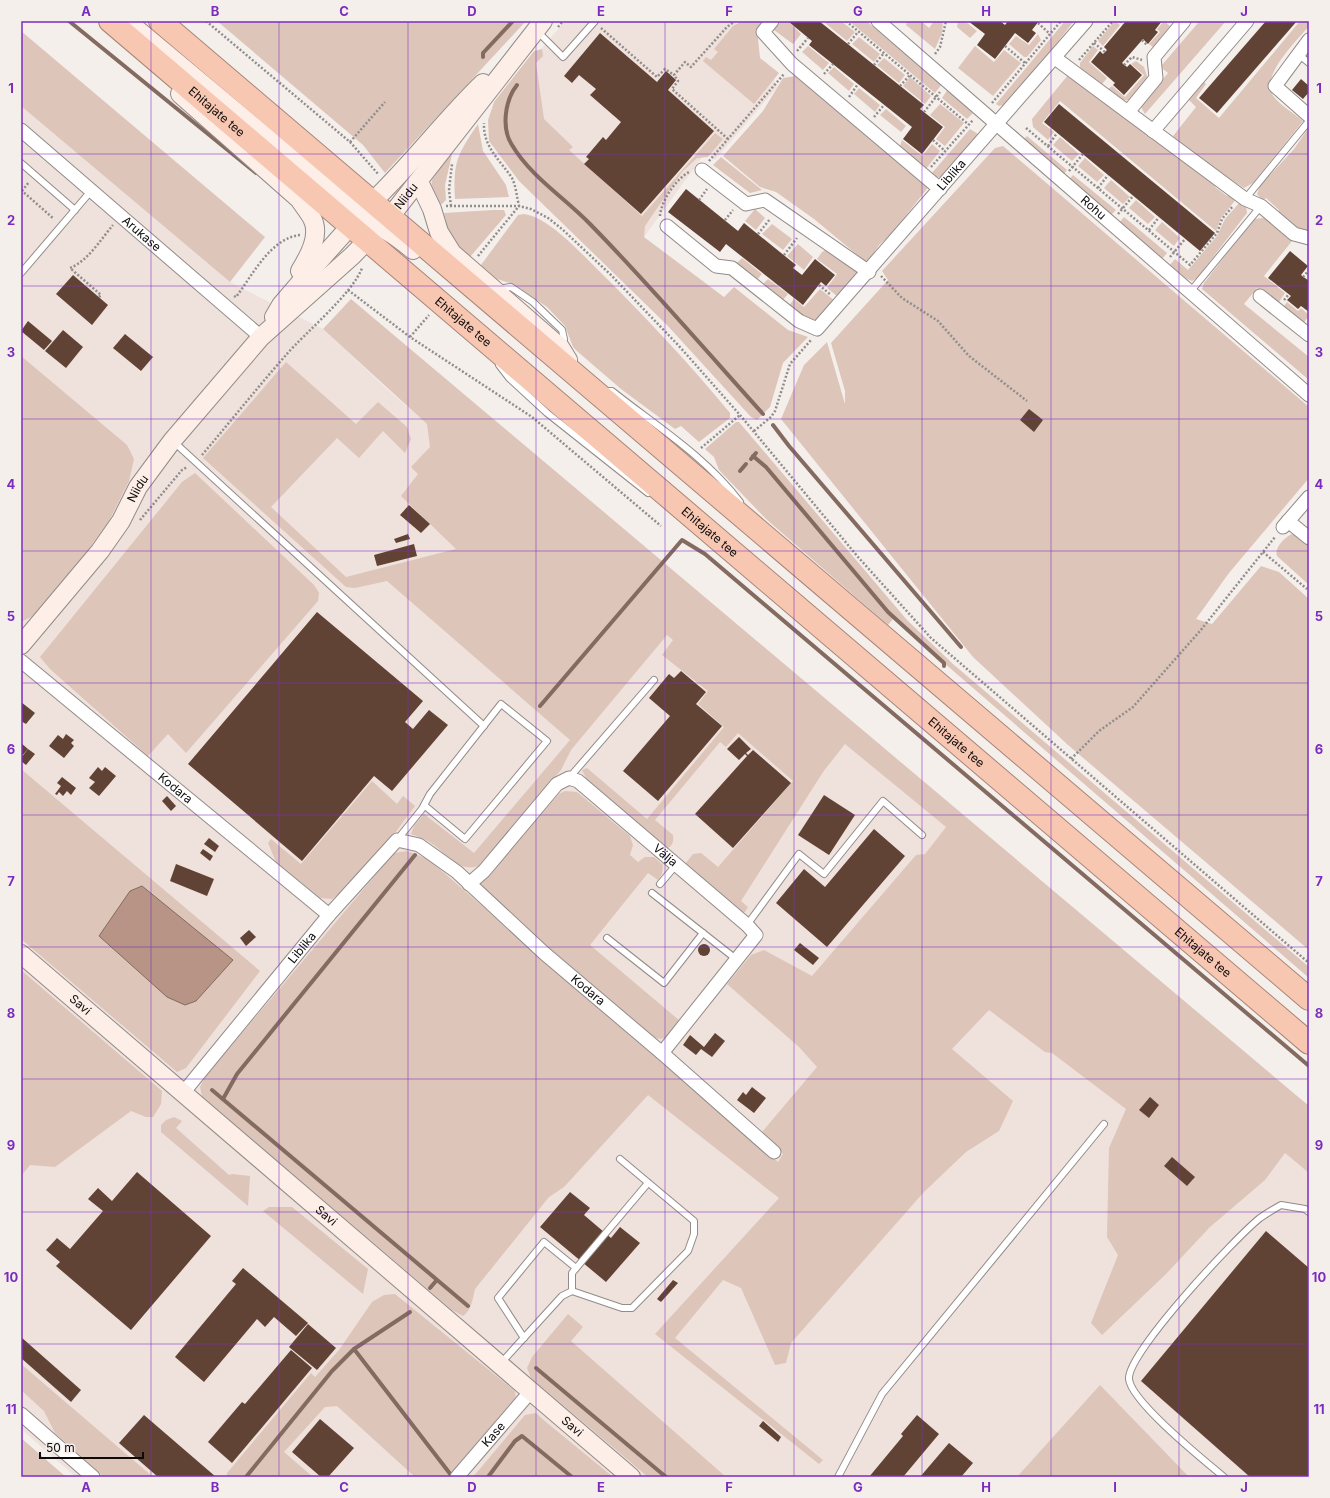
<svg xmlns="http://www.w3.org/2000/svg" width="1330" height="1498" font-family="Inter,sans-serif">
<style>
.built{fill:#efe1db}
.green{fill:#ddc5ba}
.water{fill:#b79485;stroke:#846b60}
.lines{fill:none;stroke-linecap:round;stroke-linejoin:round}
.stream{stroke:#846b60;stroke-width:4}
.building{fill:#614335}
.lane-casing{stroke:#928c89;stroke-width:8}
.street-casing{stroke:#928c89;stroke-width:15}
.secondary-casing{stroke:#928c89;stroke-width:20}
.highway-casing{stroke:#a68577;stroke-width:24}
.path{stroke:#918d8b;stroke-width:2.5;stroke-dasharray:2 2;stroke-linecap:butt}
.lane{stroke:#fff;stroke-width:6}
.street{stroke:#fff;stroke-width:13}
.secondary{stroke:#fdeee8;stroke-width:18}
.highway{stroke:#f8c7b2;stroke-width:22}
.grid{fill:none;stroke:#7b2cbf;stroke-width:1;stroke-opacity:0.55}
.labels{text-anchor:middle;stroke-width:4;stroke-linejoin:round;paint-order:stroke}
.street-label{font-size:12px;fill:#0d0b0a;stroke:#f5efec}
.neatline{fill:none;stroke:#7b2cbf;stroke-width:1.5}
.grid-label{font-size:13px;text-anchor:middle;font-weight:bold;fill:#7b2cbf}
</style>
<rect width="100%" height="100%" fill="#f5efec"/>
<g class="built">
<path d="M565,21H734L778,86L715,160L706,152L644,237L628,250L556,184L514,104L538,53Z"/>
<path d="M21,106L230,282L323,329L386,388L823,771L845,743L946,827L925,854L1309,1173V1477H76L21,1429Z"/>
</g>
<g class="green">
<path d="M217,21H526L385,173L363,145Z"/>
<path d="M742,21H764L757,29L760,58L779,73L754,104L703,61L706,57L711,60L718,52L714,49L733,26Z"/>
<path d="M776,21H788L801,34L793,44L774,30Z"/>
<path d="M828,21H841L855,32L847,41L825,23Z"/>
<path d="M849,21H866L942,84L935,93Z"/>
<path d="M907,21H921L929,28L934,21H943L942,33L935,49L906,25Z"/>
<path d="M958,21H965L977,31L970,38L957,27Z"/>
<path d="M1065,21H1074L1009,104L999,106L996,104Z"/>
<path d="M1115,21L1120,25L1103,46L1098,41Z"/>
<path d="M1164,21L1170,26L1153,47L1149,44L1160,32L1157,29Z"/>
<path d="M1196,21H1226L1145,114L1141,107L1143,103L1168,73L1163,69L1162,65L1198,23Z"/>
<path d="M1300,21H1309V26C1297,41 1258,77 1274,97C1281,106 1294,113 1303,121L1253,183L1244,188L1210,166L1173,136L1196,107L1188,99L1203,81L1206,84L1196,98L1219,118Z"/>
<path d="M21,31L265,237L230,282L21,106Z"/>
<path d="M1038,34L1041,40L1027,57H1024L1009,44L1016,36L1029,45Z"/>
<path d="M859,37L880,54L874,62L852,44Z"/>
<path d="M808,46L829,63L823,70L802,52Z"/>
<path d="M975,46L994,62L1004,50L1021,63L993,96L958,68Z"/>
<path d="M1093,46L1098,50L1089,62L1107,78L1102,84L1080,67V63Z"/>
<path d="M542,49L543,56L536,63L544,119L573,147L569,150L642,216L715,133L723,139L708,157L697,158L682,172L645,226L644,237L724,297L734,287L788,330L808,337L783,363L770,407L757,420L751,417L667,325L519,181L489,141L488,120L494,102L534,51Z"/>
<path d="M884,58L905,75L899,83L877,65Z"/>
<path d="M1136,61L1144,67L1148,79C1131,99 1132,109 1107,90L1112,86L1125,97L1144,75L1131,64Z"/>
<path d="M834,67L854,84L849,91L828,73Z"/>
<path d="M1068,75C1117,113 1168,147 1218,184L1215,187L1227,196L1230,193L1237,198L1221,218L1216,231L1060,101L1042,123L1054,132L1048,140L1033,127L1032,119Z"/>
<path d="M796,76L883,150L886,147L930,185L893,232L879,245L867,263L814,219L776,192L760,187L723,156L763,111L783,78Z"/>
<path d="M910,77L931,96L925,104L903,86Z"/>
<path d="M859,88L880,105L875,112L854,94Z"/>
<path d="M948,89L974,112L967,119L942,98Z"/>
<path d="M940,104L964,123L945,146L936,139L945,127L930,115Z"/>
<path d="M886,109L906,126L901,132L880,115Z"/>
<path d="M478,124L483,151L506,185L509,197L455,199C453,162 457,155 478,124Z"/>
<path d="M1309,127V204L1307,206L1309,208V231L1295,228L1277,213L1279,210L1266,198L1263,201L1257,194L1260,186L1294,149Z"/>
<path d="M970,129L978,134L982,129L984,131L944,177H936L931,174Z"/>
<path d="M1027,136L1067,170L1063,175L1023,140Z"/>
<path d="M1060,137L1079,154L1072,161L1053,145Z"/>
<path d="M902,140L922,156L932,144L940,151L926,169L902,150L900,146Z"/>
<path d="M1003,146L1309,407V478L1229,573L1196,619L1212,624L1261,566L1279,572L1309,599V950L1068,745L973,657L781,419L804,365L827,342L845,404V391L831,343L888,280L882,271L995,148Z"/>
<path d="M453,150L445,185L446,200L442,204H438L431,187L432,180Z"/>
<path d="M721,157L762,190L750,193L713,165Z"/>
<path d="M1085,158L1104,175L1097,182L1078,166Z"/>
<path d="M1073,175L1116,210L1111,215L1069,180Z"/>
<path d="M1111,180L1130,197L1123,204L1104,188Z"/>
<path d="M1136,200L1155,217L1148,224L1129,208Z"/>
<path d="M1241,201L1246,205L1247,213L1197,278L1192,281L1187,279L1170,265L1175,259L1188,270L1217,236L1225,219Z"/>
<path d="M755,209L765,218L756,230L745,221Z"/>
<path d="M493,210H504L506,215L470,257L466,254L464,256L450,238L444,213Z"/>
<path d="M524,214C548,217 579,251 596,268C643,314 688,362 730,413V418L699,442L681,426L675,429L621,389L578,352L573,347L565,326L547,307L515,285L497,279L481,265L518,215Z"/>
<path d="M1124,217L1167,253L1162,259L1119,223Z"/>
<path d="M1263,218C1274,222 1285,231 1292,241L1264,276L1285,293L1277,305L1257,288L1244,304L1309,357V380L1202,289L1204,283L1254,219Z"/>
<path d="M1162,222L1180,238L1174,246L1155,230Z"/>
<path d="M772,224L792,239L783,250L762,234Z"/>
<path d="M798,244L813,257L804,270L787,256Z"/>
<path d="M827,249L859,273L838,297L827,288L837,274L817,259L822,252Z"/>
<path d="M742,258L762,274L757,280L736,264Z"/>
<path d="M768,279L788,294L782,301L762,285Z"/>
<path d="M820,289L835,301L818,321L812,322L789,306L794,299L804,307Z"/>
<path d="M351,299L1309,1106V1173L1285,1153L1265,1180L1210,1227L1166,1274L1102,1335L1091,1323L1118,1255L1107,1237L1109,1148L1126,1109L1052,1053L1045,1052L989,1010L952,1049L1013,1101L999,1131L966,1152L923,1193L791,1343L786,1363L775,1365L741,1288L723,1280L675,1338L823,1460L819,1464L655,1334L779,1198L648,1095L564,1187L549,1197L475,1289C473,1298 471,1311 463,1316L452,1310L202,1096L200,1087L205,1077L394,853L407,851L428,859L778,1162L783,1154L762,1132L817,1067L799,1047L727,984L751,955L764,950L812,976L916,855L925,854L946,827L845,744L823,772L741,901L748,907L745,912H741L685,864L693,854L701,853L718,867L793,781L738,733L726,747L720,742L655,820L673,835C674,843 672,846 665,850L587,780L582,770L587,768L647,819L724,727L698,704L708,691L662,655L673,640L667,635L571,750L561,770L479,866C459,872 449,857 434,845C427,840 419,837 411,834L414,826L424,814L474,853L570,740L387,581L355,588L346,587L203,458L286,362L356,424L378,402L407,427L411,439L405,453L383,431L359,458L337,438L271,507L346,577L456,549L401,496L418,474L411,467L430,447L427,424L323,329Z"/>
<path d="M1287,302L1298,311L1301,308L1309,315L1302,326L1282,309Z"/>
<path d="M21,356L127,445L134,459L129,481L108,523L65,581L33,616L21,622Z"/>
<path d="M736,422H739L907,620L953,664L1309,967V978L893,619L888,625L766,519L719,470L714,457L705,449Z"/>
<path d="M195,473L314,585L319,593L318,601L186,753L168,734L148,756L50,669L40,657L182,482Z"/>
<path d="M1292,534L1297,535L1309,546V585L1277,556C1274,548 1284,538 1292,534Z"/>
<path d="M21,769L260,971L186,1068L177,1072L21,939Z"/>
<path d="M372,781L397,804L403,796L415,806L392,837L340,893L332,899L320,898L276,862L268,843L271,839L301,864Z"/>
<path d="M565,791L577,792L630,836L633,845L630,855L638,862L645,857H654L663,865L662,874L658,880L648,873L590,945L680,1021L666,1038L660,1039L648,1036L480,891V884L559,794Z"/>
<path d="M21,970L162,1091L161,1104L153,1117H146L131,1111L55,1167L30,1165L21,1176Z"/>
<path d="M174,1117L182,1121L176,1128L229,1175L232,1174L250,1176L248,1206L161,1132V1125L166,1120Z"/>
<path d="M269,1207H292L368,1269L363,1294L263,1211Z"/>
<path d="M395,1294L515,1391L516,1400L449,1477H415L337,1406L325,1407L284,1452L313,1477H227V1473L311,1373L315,1377L339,1350L372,1302L384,1295Z"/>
<path d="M568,1314L583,1327L571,1341L726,1477H648L531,1378L527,1368L532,1357Z"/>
<path d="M21,1364L153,1477H104L55,1433L44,1411L21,1390Z"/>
<path d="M1100,1385L1189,1477H1017Z"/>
<path d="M536,1413L546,1422L613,1477H473L525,1415Z"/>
<path d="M21,1438L66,1477H21Z"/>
</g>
<path class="water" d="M142,886L233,960L196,1001L185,1005L167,997L99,936L130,891Z"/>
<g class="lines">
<g class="stream">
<path d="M69,21L256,173"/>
<path d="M483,57V53L513,21"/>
<path d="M517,85C505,100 501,128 512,145C531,177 565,198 590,224C650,285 706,351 763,414"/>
<path d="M773,425L789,446L961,647"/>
<path d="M753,456L766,467L888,612L944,663V666"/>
<path d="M751,459L756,453"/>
<path d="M740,471L746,464"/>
<path d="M540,706L682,540L705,554L1309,1066"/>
<path d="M212,1090L468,1306"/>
<path d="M223,1099L237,1074L415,855"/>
<path d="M430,1288L436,1281"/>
<path d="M410,1312L354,1349L451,1475"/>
<path d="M536,1368L666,1477"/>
<path d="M246,1477L332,1371L354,1349"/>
<path d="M488,1477L515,1441L522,1436L572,1477"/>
</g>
</g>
<g class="building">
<path d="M790,21H819L924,105L920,109L943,127L922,154L903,139L912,127L809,45L812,41L789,22Z"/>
<path d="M968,21H1000L1005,25L1008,21H1039L1032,30L1036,33L1028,43L1015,33L995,59L977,45L985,34Z"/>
<path d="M1126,21H1162L1155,30L1158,32L1148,44L1143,39L1122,63L1127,67L1130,64L1142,75L1124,95L1113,85L1115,83L1091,62L1100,51L1103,54L1107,50L1104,47Z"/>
<path d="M1266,21H1297L1217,113L1199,98Z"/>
<path d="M600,33L657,82L666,71L676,80L668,90L714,131L641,214L584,164L589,159L586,157L603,137L606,140L621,122L590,95L596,89L579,75L572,83L564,76Z"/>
<path d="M1301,79L1309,86V92L1303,99L1292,90Z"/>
<path d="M1059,104L1215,233L1200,251L1044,122Z"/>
<path d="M686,189L738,231L744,223L796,265L793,268L802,275L815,259L835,275L826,286L821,282L803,305L726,244L720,252L668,212Z"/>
<path d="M1290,251L1308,266L1301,275L1309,281V312L1301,306L1298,309L1287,300L1291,296L1268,278Z"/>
<path d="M73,275L108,305L92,325L56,294Z"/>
<path d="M28,321L52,341L44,350L21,331Z"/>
<path d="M63,330L83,347L66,368L45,351Z"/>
<path d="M125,334L153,357L141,371L113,348Z"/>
<path d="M1029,409L1043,420L1034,432L1020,420Z"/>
<path d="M409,505L430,524L421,533L400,515Z"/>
<path d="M408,534L410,539L396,543L394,539Z"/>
<path d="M414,544L417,556L377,566L374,555Z"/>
<path d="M317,612L423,701L405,722L413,729L429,710L448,725L392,791L374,776L302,861L188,764Z"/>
<path d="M681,671L706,692L696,704L722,726L658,801L623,771L670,716L649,698L669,674L674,678Z"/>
<path d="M21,702L35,713L26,724L21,721Z"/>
<path d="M66,734L74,740L71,743L74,746L64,758L49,746L58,735L63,739Z"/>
<path d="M739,737L751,749L746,753L748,755L753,750L791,783L733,848L695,814L747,756L745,754L739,760L727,749Z"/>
<path d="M21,743L28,749L21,757Z"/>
<path d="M28,749L35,754L26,765L21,761V758Z"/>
<path d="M98,767L102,771L105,767L116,776L99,796L89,788L95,782L89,778Z"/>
<path d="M62,777L76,788L71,795L67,791L63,796L59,792L57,795L55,794L61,786L57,783Z"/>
<path d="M824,795L855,815L829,855L798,835Z"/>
<path d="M167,796L176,806L171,811L162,801Z"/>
<path d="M874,829L905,856L827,947L776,903L804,869L825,887Z"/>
<path d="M209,838L219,846L215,852L204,844Z"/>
<path d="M203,849L213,856L210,861L200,853Z"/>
<path d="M176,864L214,879L207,896L170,881Z"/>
<path d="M249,930L256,937L246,946L240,938Z"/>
<path d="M800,943L819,958L813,965L794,950Z"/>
<circle cx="704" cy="950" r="6"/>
<path d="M715,1033L725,1041L712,1057L701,1049L696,1055L683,1045L690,1035L704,1047Z"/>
<path d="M752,1087L766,1098L754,1113L737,1100L743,1092L746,1095Z"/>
<path d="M1150,1097L1159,1105L1149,1118L1139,1110Z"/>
<path d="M1172,1157L1195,1177L1187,1186L1164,1166Z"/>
<path d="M137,1172L211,1236L131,1330L56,1266L60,1262L46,1250L57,1238L70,1249L103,1211L88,1199L98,1188L112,1201Z"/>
<path d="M570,1192L590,1208L584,1215L611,1238L620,1227L640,1243L606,1282L540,1227Z"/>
<path d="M1266,1231L1309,1268V1477H1250L1141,1381Z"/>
<path d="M243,1268L308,1323L296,1336L274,1317L265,1327L257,1319L204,1382L175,1357L236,1284L232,1281Z"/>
<path d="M673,1280L678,1283L661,1302L657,1299Z"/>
<path d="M308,1324L336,1348L317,1370L289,1347Z"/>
<path d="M21,1337L81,1390L71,1402L21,1358Z"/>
<path d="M291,1350L312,1368L232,1463L208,1442L242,1402L245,1404Z"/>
<path d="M144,1415L216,1477H158L119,1443Z"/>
<path d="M917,1415L939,1434L903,1477H869L903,1436L901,1434Z"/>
<path d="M320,1419L354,1448L328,1477H321L292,1452Z"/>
<path d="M763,1421L781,1437L778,1442L759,1426Z"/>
<path d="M949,1443L973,1463L961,1477H920Z"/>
</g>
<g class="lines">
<defs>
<g id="lane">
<path d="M537,31L563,57L595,21"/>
<path d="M1298,54L1309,63"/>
<path d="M21,163L75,210"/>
<path d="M1245,199L1309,121"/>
<path d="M21,273L91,191"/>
<path d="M498,289L511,287L533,302L562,330L564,339L561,346"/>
<path d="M1190,292L1261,206"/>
<path d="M499,365L509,378L547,413L648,493"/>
<path d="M609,391H612C656,426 705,456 740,502"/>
<path d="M174,442L484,726"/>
<path d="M569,778L654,680"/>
<path d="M397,840L422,809L430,794L501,704L547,741L465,839L424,805"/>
<path d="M660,884L676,865"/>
<path d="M652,893L736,959"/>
<path d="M747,925L799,854L824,874L883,801L922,835"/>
<path d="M607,938L664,983L703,933"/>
<path d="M572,1291V1273L648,1183"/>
<path d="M524,1338L498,1298L544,1242L576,1268"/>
<path d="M501,1363L562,1296L572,1291L622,1308H632L688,1251L694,1234V1221L620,1159"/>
<path d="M838,1477L882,1394L1104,1124"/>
<path d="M1224,1477C1205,1461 1131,1402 1129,1379C1127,1353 1236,1237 1260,1218C1267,1213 1274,1209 1281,1205L1305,1209L1309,1212"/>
</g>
<g id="street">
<path d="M772,21L763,32L792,64L940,189"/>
<path id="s1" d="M878,21L1309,395"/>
<path d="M1309,40L1275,86L1309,116"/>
<path d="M1055,58L1245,199L1261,206L1294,234L1309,238"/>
<path d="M1128,112L1156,78L1154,57L1184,21"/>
<path id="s2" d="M21,130L261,337"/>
<path d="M1153,131L1247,21"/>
<path d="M702,170L746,204L765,200L869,272"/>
<path id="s3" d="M667,226L716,266L732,268L799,321L817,329L1086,21"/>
<path d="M1260,296L1309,335"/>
<path d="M1288,521L1309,538"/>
<path d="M1283,527L1309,497"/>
<path id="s4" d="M21,661L329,915"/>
<path id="s5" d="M469,884L484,871L557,784L569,778L578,781L747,925L756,935L662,1053"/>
<path id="s6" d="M183,1093L329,915L397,840L419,845L457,872L544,953L662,1053L774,1152"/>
<path d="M21,1414L93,1477"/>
<path id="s7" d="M457,1477L531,1391"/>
</g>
<g id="secondary">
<path d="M115,21L133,26L360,215L371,218"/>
<path d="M180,94L299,199C303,205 308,211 312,218C321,235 309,256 300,271"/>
<path d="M419,182L432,209L439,232L452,253L560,347L568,360"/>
<path d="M356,220C383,227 391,232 413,250"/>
<path d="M274,317L281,305C316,264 351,224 389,185C421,152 450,115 483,83"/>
<path id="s8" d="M21,645L100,551L121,521L138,487L172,441L261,337L352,256L390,217L543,21"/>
<path id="s9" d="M21,954L631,1477"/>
</g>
<g id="highway">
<path id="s10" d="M110,21L1309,1043"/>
<path d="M160,21L1309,999"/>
</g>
</defs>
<use href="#lane" class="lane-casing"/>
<use href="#street" class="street-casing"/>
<use href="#secondary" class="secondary-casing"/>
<use href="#highway" class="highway-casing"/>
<g class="path">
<path d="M206,21L350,142L379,175"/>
<path d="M846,21L968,124"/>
<path d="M1120,21L1123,24"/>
<path d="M1038,23L1050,34"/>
<path d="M558,27L563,21"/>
<path d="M601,28L657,77L665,69L674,75"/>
<path d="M1142,40L1147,45"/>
<path d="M1094,43L1105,52"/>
<path d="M848,44L858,32"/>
<path d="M1005,46L1025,63"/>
<path d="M797,51L808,38"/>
<path d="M935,54L940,47L946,21"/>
<path d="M1079,60L1113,21"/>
<path d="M874,65L884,53"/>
<path d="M1124,65L1132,57L1142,60"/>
<path d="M824,74L833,64"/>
<path d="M900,86L910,75"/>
<path d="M849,97L858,84"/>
<path d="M992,103L1061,21"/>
<path d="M924,112L940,92"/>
<path d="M874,117L884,105"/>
<path d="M1026,128L1190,265L1217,233L1222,219L1233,206"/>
<path d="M728,139L672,89L678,81L674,75L685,62L691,67L727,27L735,21"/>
<path d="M933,140L945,151"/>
<path d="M350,142L385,102"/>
<path d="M1048,146L1057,133"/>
<path d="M709,161L784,74"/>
<path d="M931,167L973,120"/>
<path d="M1069,171L1083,154"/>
<path d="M1098,188L1108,175"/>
<path d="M21,190L54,219"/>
<path d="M22,191L29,182"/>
<path d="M699,200L707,189"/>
<path d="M446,206H519L531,209L548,218L562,229L611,275L679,346L740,415L858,557L931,638L1309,963"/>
<path d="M451,206L449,190L452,164"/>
<path d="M1118,214L1133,196"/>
<path d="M660,216C661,201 676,179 689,172"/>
<path d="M725,220L733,210"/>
<path d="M1149,230L1159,217"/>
<path d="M758,234L770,219"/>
<path d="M784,255L797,238"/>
<path d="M478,256L519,206C517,198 516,186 512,178C500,160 483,147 484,123"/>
<path d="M1170,257L1185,239"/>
<path d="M881,276L902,298L938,321L969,356L1027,401"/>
<path d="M1303,277L1309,270"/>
<path d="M819,285L831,295"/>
<path d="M348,290L410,337L532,417L661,526"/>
<path d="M234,296L236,297C252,276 271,237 301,235"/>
<path d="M99,297L101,295L70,268C88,261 101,239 113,225"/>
<path d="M1284,300L1289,294"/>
<path d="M410,337L429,315"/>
<path d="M754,431L771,417L775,411L790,364L811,340"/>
<path d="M701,448L740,415"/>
<path d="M202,455C230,422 257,388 286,355C305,333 353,293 362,268"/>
<path d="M140,520L182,470L187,467"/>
<path d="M1263,552L1307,589"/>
<path d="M1071,759L1099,731L1133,707L1200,631L1275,537"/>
</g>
<use href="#lane" class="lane"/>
<use href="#street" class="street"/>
<use href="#secondary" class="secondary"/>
<use href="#highway" class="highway"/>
</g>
<path class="grid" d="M151,21V1477M279,21V1477M408,21V1477M536,21V1477M665,21V1477M794,21V1477M922,21V1477M1051,21V1477M1179,21V1477M21,154H1309M21,286H1309M21,419H1309M21,551H1309M21,683H1309M21,815H1309M21,947H1309M21,1079H1309M21,1212H1309M21,1344H1309"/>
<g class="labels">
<g class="street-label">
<text dy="4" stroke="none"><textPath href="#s10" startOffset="140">Ehitajate tee</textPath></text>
<text dy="4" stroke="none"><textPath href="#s3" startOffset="389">Liblika</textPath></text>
<text dy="4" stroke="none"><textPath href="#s8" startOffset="594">Niidu</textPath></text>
<text dy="4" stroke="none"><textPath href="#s1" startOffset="285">Rohu</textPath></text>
<text dy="4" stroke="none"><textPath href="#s2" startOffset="159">Arukase</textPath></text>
<text dy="4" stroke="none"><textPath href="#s10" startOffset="464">Ehitajate tee</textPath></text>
<text dy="4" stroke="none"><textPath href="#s8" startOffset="196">Niidu</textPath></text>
<text dy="4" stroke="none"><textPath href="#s10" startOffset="788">Ehitajate tee</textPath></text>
<text dy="4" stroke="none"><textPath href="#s10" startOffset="1112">Ehitajate tee</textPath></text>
<text dy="4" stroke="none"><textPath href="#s4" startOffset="200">Kodara</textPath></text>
<text dy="4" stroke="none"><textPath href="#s5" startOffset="271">Välja</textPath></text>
<text dy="4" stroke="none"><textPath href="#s6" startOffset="188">Liblika</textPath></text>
<text dy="4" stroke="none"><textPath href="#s10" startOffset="1436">Ehitajate tee</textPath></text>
<text dy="4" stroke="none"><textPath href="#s6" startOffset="577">Kodara</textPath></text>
<text dy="4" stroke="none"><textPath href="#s9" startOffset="78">Savi</textPath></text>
<text dy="4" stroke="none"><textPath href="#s9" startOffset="402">Savi</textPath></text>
<text dy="4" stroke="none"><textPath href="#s9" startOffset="726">Savi</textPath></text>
<text dy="4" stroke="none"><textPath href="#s7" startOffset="56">Kase</textPath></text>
</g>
</g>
<rect width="1330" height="1498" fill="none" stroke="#f5efec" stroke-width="44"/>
<path d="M40 1452v6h103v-6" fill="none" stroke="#0d0b0a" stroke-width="2"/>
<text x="46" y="1452" font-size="12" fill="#0d0b0a" stroke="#f5efec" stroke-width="3" paint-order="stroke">50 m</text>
<rect x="22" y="22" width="1286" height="1454" class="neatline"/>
<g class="grid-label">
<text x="86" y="16">A</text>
<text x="215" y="16">B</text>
<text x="344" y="16">C</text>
<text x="472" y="16">D</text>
<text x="601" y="16">E</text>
<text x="729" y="16">F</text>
<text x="858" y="16">G</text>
<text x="986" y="16">H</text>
<text x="1115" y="16">I</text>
<text x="1244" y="16">J</text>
<text x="11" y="93">1</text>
<text x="1319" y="93">1</text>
<text x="11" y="225">2</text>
<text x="1319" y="225">2</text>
<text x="11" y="357">3</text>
<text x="1319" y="357">3</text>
<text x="11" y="489">4</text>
<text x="1319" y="489">4</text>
<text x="11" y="621">5</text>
<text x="1319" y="621">5</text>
<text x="11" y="754">6</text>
<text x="1319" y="754">6</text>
<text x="11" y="886">7</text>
<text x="1319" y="886">7</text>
<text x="11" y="1018">8</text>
<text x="1319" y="1018">8</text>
<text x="11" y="1150">9</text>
<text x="1319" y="1150">9</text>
<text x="11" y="1282">10</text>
<text x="1319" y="1282">10</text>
<text x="11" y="1414">11</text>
<text x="1319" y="1414">11</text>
<text x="86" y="1492">A</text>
<text x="215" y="1492">B</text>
<text x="344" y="1492">C</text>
<text x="472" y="1492">D</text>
<text x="601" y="1492">E</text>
<text x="729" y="1492">F</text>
<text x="858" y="1492">G</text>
<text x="986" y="1492">H</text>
<text x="1115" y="1492">I</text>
<text x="1244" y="1492">J</text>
</g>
</svg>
